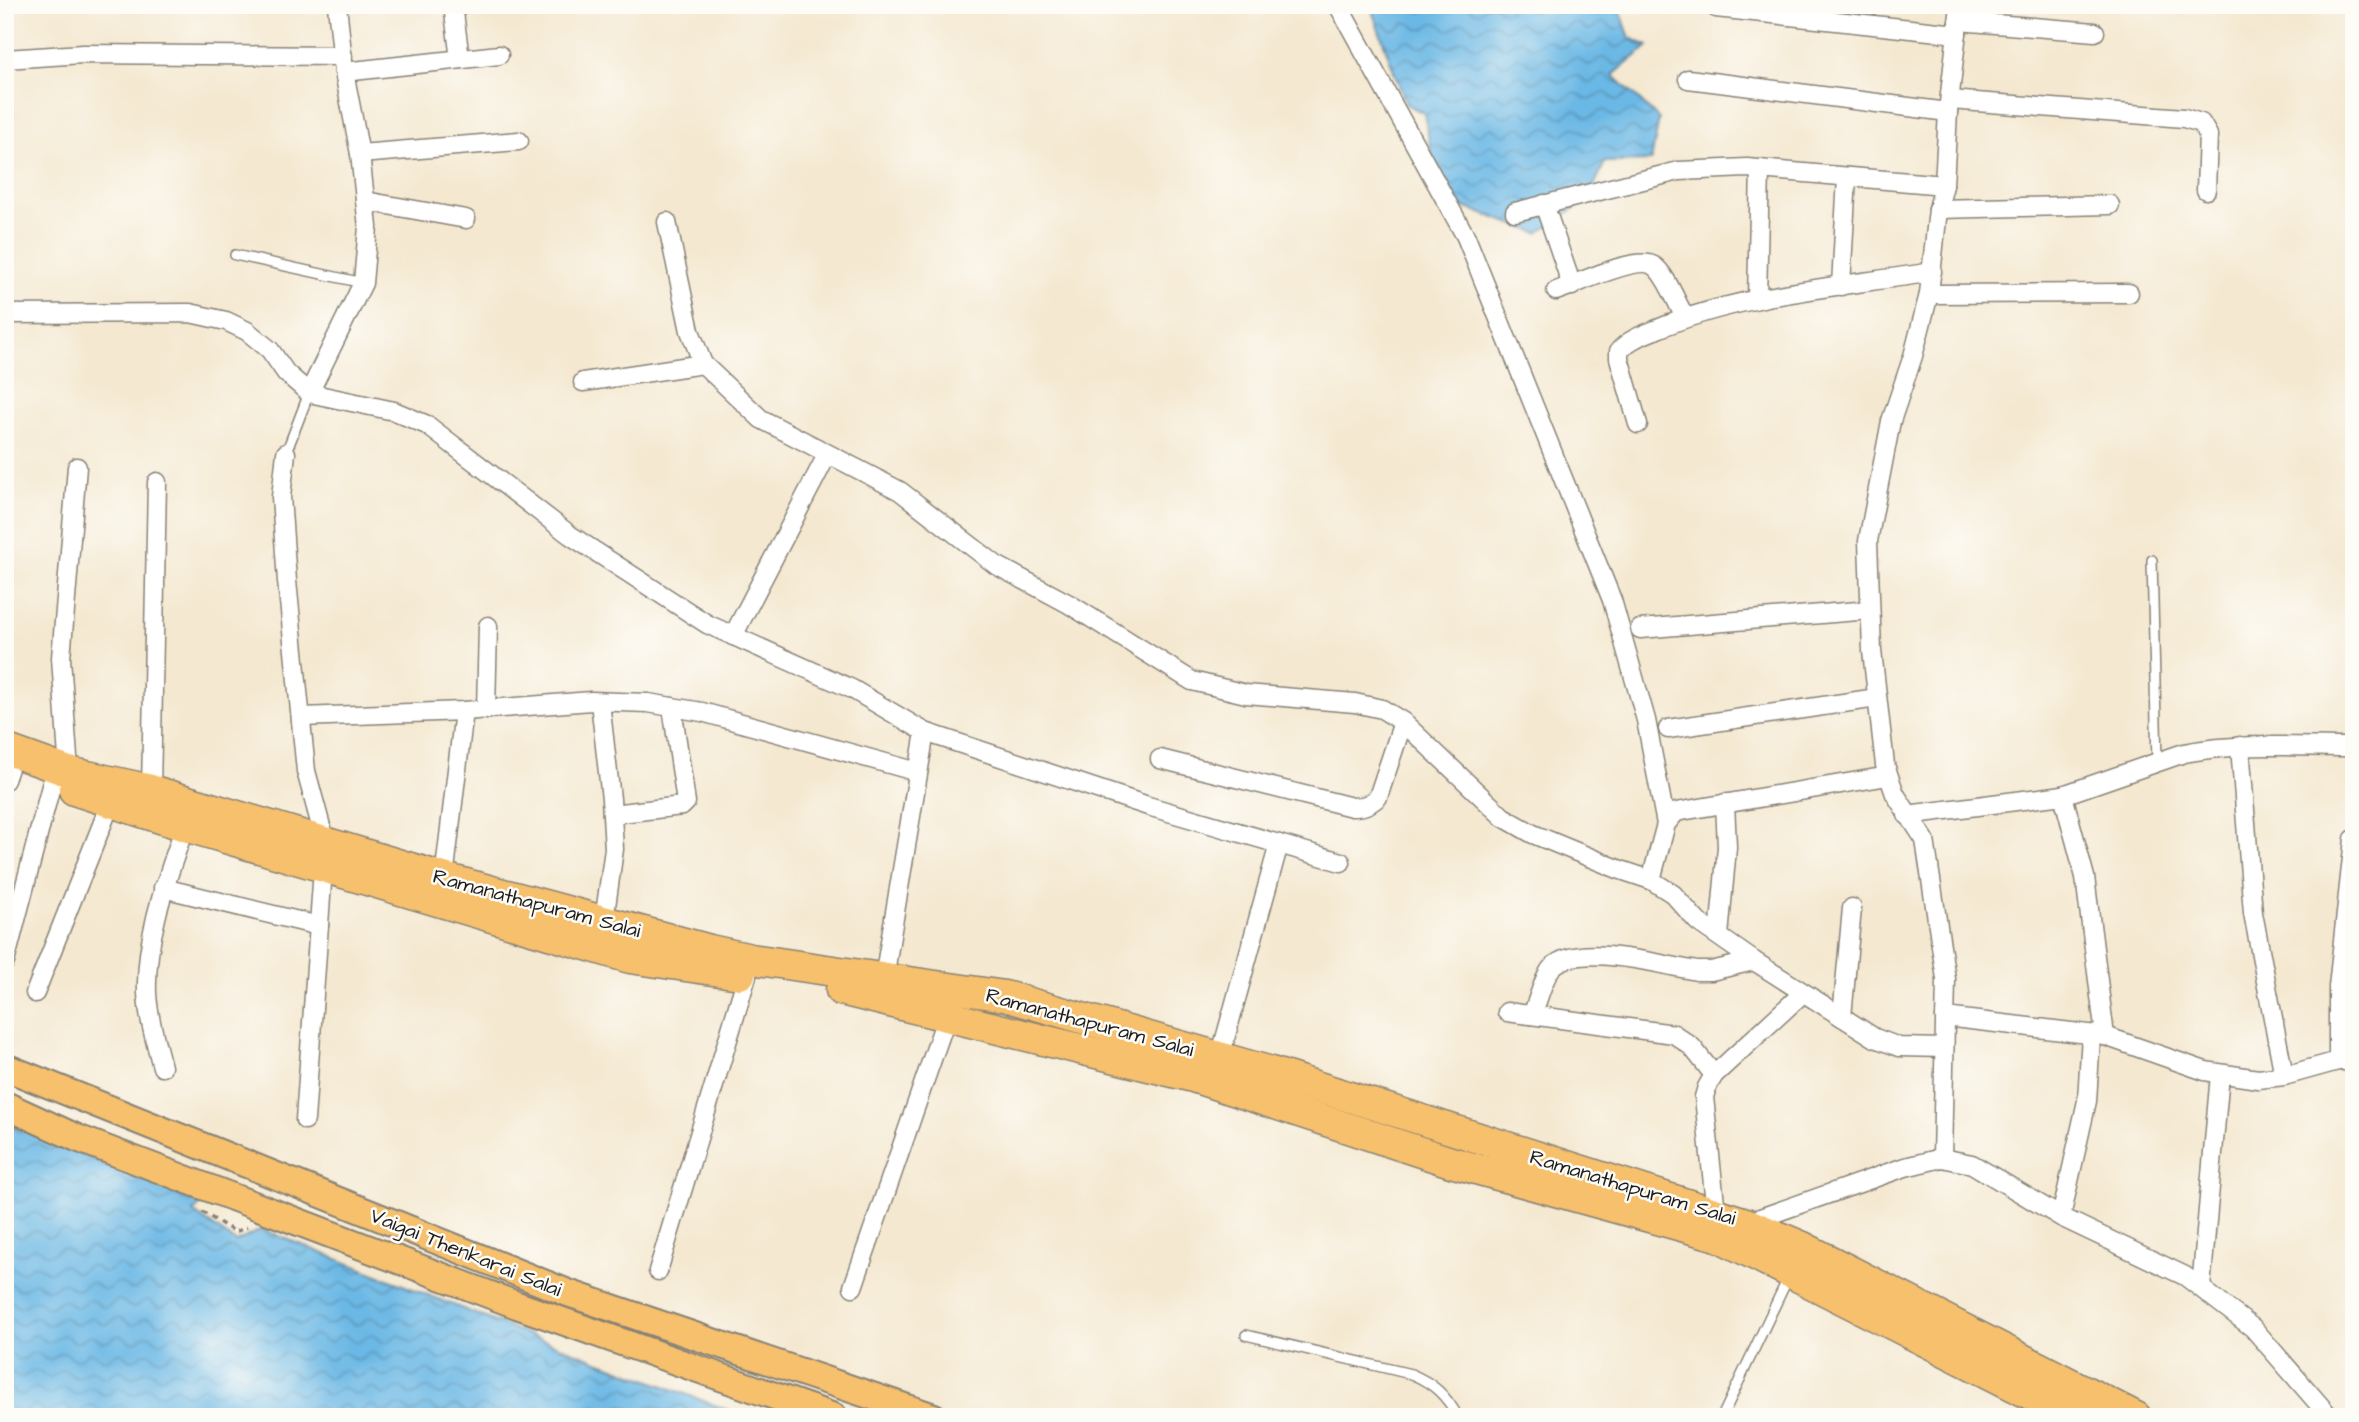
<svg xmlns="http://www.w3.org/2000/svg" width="2359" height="1422" font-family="'Architects Daughter',sans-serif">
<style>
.water{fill:url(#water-waves);stroke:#446a80;stroke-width:2}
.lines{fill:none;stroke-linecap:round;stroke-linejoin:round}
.lane-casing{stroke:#888276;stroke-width:12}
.street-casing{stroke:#888276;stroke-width:21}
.primary-casing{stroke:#888276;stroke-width:30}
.highway-casing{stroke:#888276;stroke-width:33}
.path{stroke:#888276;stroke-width:3.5;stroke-dasharray:5 5;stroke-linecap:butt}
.lane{stroke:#fff;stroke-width:9}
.street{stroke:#fff;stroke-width:18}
.primary{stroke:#f7c06c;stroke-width:26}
.highway{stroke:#f7c06c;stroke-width:30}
.labels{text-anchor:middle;stroke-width:5;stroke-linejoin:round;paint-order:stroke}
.street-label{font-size:21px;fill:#1c1c1c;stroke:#fdfcf7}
</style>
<defs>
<pattern id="water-waves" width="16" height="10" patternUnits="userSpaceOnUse" patternTransform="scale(1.75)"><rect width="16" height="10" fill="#6bb8e5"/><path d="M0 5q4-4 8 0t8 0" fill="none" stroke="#5795b9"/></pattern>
</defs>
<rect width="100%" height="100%" fill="#fdfcf7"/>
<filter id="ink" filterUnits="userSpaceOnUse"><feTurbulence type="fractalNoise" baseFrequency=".0143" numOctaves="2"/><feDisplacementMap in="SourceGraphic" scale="14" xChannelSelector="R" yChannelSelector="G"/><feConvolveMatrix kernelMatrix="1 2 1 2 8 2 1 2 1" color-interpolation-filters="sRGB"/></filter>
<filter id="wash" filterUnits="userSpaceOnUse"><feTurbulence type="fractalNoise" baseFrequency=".00686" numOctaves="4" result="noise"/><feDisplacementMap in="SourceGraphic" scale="28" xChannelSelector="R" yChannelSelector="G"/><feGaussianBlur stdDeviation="1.57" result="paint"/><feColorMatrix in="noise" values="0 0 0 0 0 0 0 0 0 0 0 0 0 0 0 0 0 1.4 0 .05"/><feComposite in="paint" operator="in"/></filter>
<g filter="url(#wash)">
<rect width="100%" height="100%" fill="#f4e8d0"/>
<g class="water">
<path d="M1370,5H1618L1630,38L1648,46L1613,75L1659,119L1651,161L1605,162L1588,199L1538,233L1440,199L1424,113L1406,104Z"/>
<path d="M5,1122L202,1204L193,1212L236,1242L262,1229L516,1330L746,1417H5Z"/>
</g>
</g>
<g filter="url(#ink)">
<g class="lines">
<defs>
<g id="lane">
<path d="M235,255L363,283"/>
<path d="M286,453L309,393"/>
<path d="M2152,560L2157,763"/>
<path d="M1246,1335L1411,1374C1433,1383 1446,1395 1458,1417"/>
<path d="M1722,1417L1789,1276"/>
</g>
<g id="street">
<path d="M453,5L460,59"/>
<path d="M1338,5L1466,237L1612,600L1646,720L1666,824"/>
<path d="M1716,8L1957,34"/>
<path d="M1958,21L2095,32"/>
<path d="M5,59L83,54L343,56"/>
<path d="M344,72L499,55"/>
<path d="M1688,79L1948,112"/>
<path d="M1950,100L2184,118L2201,123L2208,135L2206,190"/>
<path d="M360,154L519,141"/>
<path d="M365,201L466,219"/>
<path d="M1544,204L1572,286"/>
<path d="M1938,209L2110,205"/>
<path d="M1515,212L1679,171L1747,168L1944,185"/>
<path d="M667,222L690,331L703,364L761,419L900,491L996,565L1069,604L1192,681L1246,694L1355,703L1382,709L1403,722L1503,817L1533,834L1618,869L1651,880L1673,894L1698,922L1754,961L1875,1038L1899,1047L1944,1048"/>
<path d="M1841,286L1847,177"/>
<path d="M1556,291C1575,285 1638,254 1654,266C1666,274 1677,304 1685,317"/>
<path d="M1929,294L2129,293"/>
<path d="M1757,299L1760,169"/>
<path d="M5,314L190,313L226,321L247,331L270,350L286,373L309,393L394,411L427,425L570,535L707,624L852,689L925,732L884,978"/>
<path d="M583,382L703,364"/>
<path d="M309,393L363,283L368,227L360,154L344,72L337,5"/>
<path d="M1638,424L1619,358V351C1628,340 1642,335 1655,330C1742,293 1840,287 1932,272"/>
<path d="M286,453L281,497L287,581L306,771L325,841L305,1120"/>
<path d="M1640,629L1870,610"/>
<path d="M733,636L827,455"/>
<path d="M600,702L611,799L614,849L604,921"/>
<path d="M486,710L488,626"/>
<path d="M301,717L464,711L591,701L648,703L702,712L918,772"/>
<path d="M1668,729L1877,698"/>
<path d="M925,732L1148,806L1341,862"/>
<path d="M2240,746L2253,913L2284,1076"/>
<path d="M1160,759L1352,807C1363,807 1369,805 1378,797L1403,722"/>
<path d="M69,772L61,658L77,467"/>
<path d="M5,780L9,768"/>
<path d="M151,790L157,482"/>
<path d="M2063,795L2085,877L2105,1036"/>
<path d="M612,814L682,806L686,802L672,707"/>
<path d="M1907,815L2063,795L2184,753C2240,742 2297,747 2354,747"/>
<path d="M444,878L464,711"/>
<path d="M1651,880L1666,824L1676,812L1888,776"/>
<path d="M163,888L319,926"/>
<path d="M1719,936L1727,847L1725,803"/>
<path d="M5,962L52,782"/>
<path d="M35,993L111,802"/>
<path d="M1507,1012L1674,1034L1692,1047L1714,1075"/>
<path d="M1532,1015C1538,1001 1542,982 1550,970C1572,939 1665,966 1697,971H1711L1754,961"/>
<path d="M1842,1017L1852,908"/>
<path d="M1945,1017L2105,1036L2205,1071L2258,1079L2284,1076L2338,1061H2354"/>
<path d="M1220,1057L1279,844"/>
<path d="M2338,1061V987L2354,839"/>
<path d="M162,1067C156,1043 148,1018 147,993C145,936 167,879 185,826"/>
<path d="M1942,1158L1946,979L1925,840L1895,794L1885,765L1872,651L1868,541L1891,421L1913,356L1929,294L1938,209L1944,185L1948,112L1960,5"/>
<path d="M1716,1213L1704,1097L1707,1087L1714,1075L1803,993"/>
<path d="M2061,1217L2087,1101L2091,1035"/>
<path d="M1746,1223L1905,1167L1942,1158L1972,1164L2061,1217L2185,1276L2253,1328L2330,1417"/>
<path d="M658,1271L747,976"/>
<path d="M853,1287L947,1016"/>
<path d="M2201,1288L2220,1074"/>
</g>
<g id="primary">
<path d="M5,1067L568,1293L934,1417"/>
<path d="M5,1105L77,1138L517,1305L834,1417"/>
</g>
<g id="highway">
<path d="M5,749L69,772L151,790L444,878L710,950L751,959L1005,996L1268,1071L1746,1223L1803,1247L2136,1417"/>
<path d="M74,790L185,826L630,958L740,974"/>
<path d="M841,990L1193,1077L1451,1162L1718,1236L2075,1417"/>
</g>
</defs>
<use href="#lane" class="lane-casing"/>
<use href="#street" class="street-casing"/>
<use href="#primary" class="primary-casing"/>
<use href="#highway" class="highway-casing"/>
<path class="path" d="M202,1212L235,1232L247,1227"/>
<use href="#lane" class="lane"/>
<use href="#street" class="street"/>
<use href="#primary" class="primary"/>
<use href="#highway" class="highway"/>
</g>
</g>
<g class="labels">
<g class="street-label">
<text transform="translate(537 903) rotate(15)" y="7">Ramanathapuram Salai</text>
<text transform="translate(1090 1022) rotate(15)" y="7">Ramanathapuram Salai</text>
<text transform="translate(1633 1187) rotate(17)" y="7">Ramanathapuram Salai</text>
<text transform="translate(466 1252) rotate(22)" y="7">Vaigai Thenkarai Salai</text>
</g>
</g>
<rect width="2359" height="1422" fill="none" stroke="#fdfcf7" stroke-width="28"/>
</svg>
